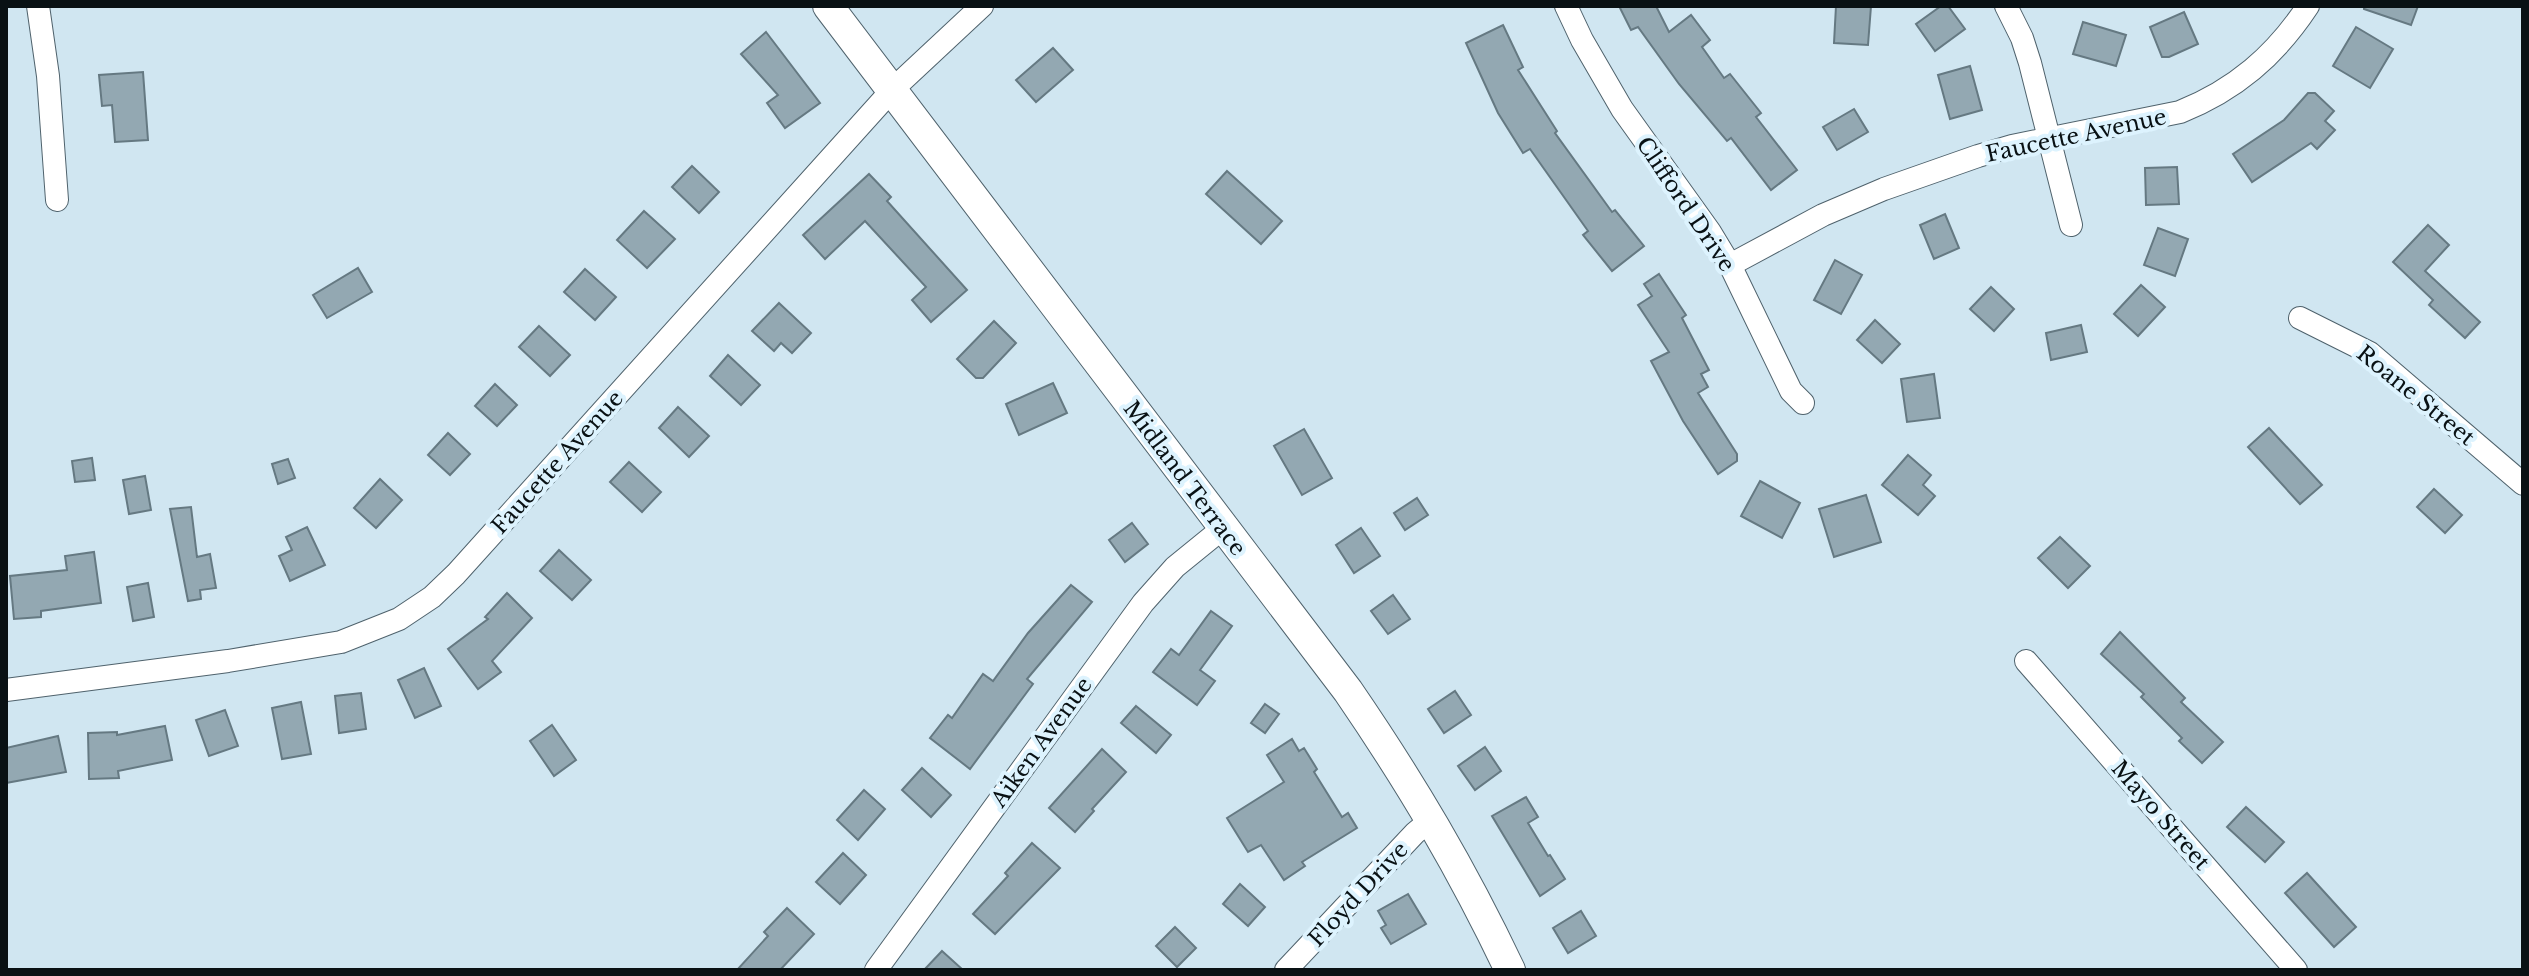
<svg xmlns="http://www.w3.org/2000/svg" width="2529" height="976" font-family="'Libre Baskerville',serif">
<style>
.building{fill:#93a8b2;stroke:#657982;stroke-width:2}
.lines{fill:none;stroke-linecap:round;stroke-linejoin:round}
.street-casing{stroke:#4f626c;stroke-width:24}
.secondary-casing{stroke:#4f626c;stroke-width:32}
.street{stroke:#fff;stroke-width:22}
.secondary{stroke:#fff;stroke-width:30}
.labels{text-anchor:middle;stroke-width:8;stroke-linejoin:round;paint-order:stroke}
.street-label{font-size:22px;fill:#091114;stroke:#ddf3fe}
</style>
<rect width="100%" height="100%" fill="#d0e6f1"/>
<g class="building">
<path d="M1619,6H1656L1669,32L1691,15L1710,40L1702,47L1724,78L1730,74L1761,113L1756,117L1797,170L1771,190L1731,138L1727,141L1679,84L1638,27L1631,30Z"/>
<path d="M1836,6H1871L1868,45L1834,43Z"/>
<path d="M1941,6H1948L1965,29L1935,51L1916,24Z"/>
<path d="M2364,6H2418L2411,25L2364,9Z"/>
<path d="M2184,12L2198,44L2169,57H2162L2150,27Z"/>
<path d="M2083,22L2126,35L2116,66L2073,54Z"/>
<path d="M1503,25L1523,67L1518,70L1557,131L1555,133L1612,212L1615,210L1644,246L1612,271L1583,235L1588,231L1530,149L1523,153L1498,113L1466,43Z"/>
<path d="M2356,27L2393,49L2370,88L2333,66Z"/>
<path d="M766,32L820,103L785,128L767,103L778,95L741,54Z"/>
<path d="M1053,48L1073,70L1036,102L1016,80Z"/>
<path d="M1970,66L1982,110L1950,119L1938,75Z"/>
<path d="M143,72L148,140L115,142L112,105L102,106L99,75Z"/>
<path d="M2308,93H2315L2334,111L2325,121L2335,130L2317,149L2311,143L2252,182L2233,154L2284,120Z"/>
<path d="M1854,109L1868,132L1837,150L1823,127Z"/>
<path d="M692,166L719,192L699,213L672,187Z"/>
<path d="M2177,167L2179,204L2146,205L2145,168Z"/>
<path d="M1227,171L1282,221L1261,244L1206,194Z"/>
<path d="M869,174L891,197L887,201L967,290L931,322L912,300L926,287L865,221L825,259L803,235Z"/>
<path d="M644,211L675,239L647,268L617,240Z"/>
<path d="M1945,214L1959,248L1934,259L1920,225Z"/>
<path d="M2428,225L2449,245L2425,271L2480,322L2465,338L2429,305L2433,300L2393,262Z"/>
<path d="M2158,228L2188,239L2175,276L2144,265Z"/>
<path d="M1835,260L1862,275L1841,314L1814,300Z"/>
<path d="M358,268L372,292L327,318L313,295Z"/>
<path d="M585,269L616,297L595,320L564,292Z"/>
<path d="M1659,274L1686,315L1682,318L1709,370L1701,374L1708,387L1698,393L1737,454V461L1718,474L1683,421L1651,361L1669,352L1638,305L1652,296L1644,284Z"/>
<path d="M2141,285L2165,307L2138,336L2114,314Z"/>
<path d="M1991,287L2014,309L1994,331L1970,309Z"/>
<path d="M779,303L811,333L792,353L781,343L774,351L752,331Z"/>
<path d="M1875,320L1900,344L1882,363L1857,340Z"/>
<path d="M994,321L1016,343L983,378H976L957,359Z"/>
<path d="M2081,325L2087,352L2051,360L2046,333Z"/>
<path d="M539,326L570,355L550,376L519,347Z"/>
<path d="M728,355L760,385L741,405L710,376Z"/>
<path d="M1934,374L1940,418L1907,422L1901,379Z"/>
<path d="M1053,383L1067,413L1019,435L1006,404Z"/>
<path d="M495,384L517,405L497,426L475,406Z"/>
<path d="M678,407L709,436L689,457L659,428Z"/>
<path d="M2269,428L2322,485L2300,504L2248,447Z"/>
<path d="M1304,429L1332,478L1302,495L1274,446Z"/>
<path d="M448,433L470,454L450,475L428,455Z"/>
<path d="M1908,455L1931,475L1923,485L1935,496L1918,515L1882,485Z"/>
<path d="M92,458L95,480L75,482L72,461Z"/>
<path d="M288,459L295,478L278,484L272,464Z"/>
<path d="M629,462L661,492L642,512L610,482Z"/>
<path d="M145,476L151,510L129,514L123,480Z"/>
<path d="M380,479L402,500L376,528L354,508Z"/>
<path d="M1760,481L1800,503L1782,538L1741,516Z"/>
<path d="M2434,489L2462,515L2445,533L2417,507Z"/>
<path d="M1866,495L1881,542L1834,557L1819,509Z"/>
<path d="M1417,498L1428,515L1405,530L1394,513Z"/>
<path d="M191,507L197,557L210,554L216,588L200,590L201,599L188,601L170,509Z"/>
<path d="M1132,523L1148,544L1125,562L1109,540Z"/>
<path d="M307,527L325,565L290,581L279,556L292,550L286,537Z"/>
<path d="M1361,528L1380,556L1354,573L1336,545Z"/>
<path d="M2060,537L2090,566L2068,588L2038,558Z"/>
<path d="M559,550L591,580L572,600L540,571Z"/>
<path d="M94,552L101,603L41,611V617L14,619L10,576L67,570L65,556Z"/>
<path d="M148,583L154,617L133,621L127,587Z"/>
<path d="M1071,585L1092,602L1027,679L1033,684L970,769L930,738L948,715L952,718L983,674L993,681L1028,633Z"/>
<path d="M507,593L532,618L492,661L501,672L478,689L448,649L488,619L485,617Z"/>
<path d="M1393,595L1410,619L1388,634L1371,611Z"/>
<path d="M1211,611L1232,626L1200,670L1215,681L1197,705L1153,672L1171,649L1179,655Z"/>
<path d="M2120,632L2185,698L2181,702L2223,742L2202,763L2179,741L2182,738L2141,697L2144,694L2101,654Z"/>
<path d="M424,668L441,706L415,718L398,680Z"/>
<path d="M1455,691L1471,715L1444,733L1428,709Z"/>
<path d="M361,693L366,729L339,733L335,696Z"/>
<path d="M301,702L311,754L282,759L272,708Z"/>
<path d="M1265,704L1279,714L1265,733L1251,723Z"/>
<path d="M1136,706L1171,735L1156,753L1121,723Z"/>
<path d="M225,710L238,746L209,756L196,720Z"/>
<path d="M552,725L576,760L554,776L530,741Z"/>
<path d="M165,726L172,760L118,771L119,778L89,779L88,733L117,732V735Z"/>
<path d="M58,736L66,772L6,783V748Z"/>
<path d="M1292,739L1299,751L1304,748L1317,769L1314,772L1342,817L1348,813L1357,828L1302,862L1305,866L1284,880L1261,845L1248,852L1227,818L1284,782L1267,755Z"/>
<path d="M1485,747L1501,771L1475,790L1458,766Z"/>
<path d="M1102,749L1126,772L1092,809L1094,811L1075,832L1049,808Z"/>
<path d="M922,768L951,795L931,817L902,790Z"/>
<path d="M864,790L885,809L858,840L837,820Z"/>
<path d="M1526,797L1538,817L1528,823L1548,856L1550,855L1565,879L1540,896L1492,816Z"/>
<path d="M2246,807L2284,842L2265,862L2227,827Z"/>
<path d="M1032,843L1060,868L995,934L973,914L1008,876L1005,873Z"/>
<path d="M843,853L866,875L840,904L816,882Z"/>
<path d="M2307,873L2356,927L2334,947L2285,893Z"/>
<path d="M1240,884L1265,907L1248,926L1223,904Z"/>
<path d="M1408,894L1426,924L1391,944L1381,928L1386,925L1378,911Z"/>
<path d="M787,908L814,934L780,970H737L768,936L764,932Z"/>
<path d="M1581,911L1596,936L1568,953L1553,928Z"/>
<path d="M1175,927L1196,948L1177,967L1156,946Z"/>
<path d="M942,951L963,970H924Z"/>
</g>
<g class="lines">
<defs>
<g id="street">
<path d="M38,6L48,76L57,200"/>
<path d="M1566,6L1582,40L1622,109L1710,232L1730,265L1791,391L1803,403"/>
<path d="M2006,6L2022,38L2030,63L2071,225"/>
<path d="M1730,265L1823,215L1884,189L1978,156L2012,146L2180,112C2235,90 2275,56 2308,6"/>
<path d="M2300,318L2370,353L2523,484"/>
<path d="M2026,661L2296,970"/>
<path d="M6,690L228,661L341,642L399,619L432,597L456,574L892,90L982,6"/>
<path d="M876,970L1143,603L1175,567L1223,528"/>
<path d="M1286,970L1415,833L1432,819"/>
</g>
<path id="secondary" d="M828,6L1348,691C1411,783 1462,869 1510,970"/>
</defs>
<use href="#street" class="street-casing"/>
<use href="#secondary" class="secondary-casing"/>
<use href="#street" class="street"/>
<use href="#secondary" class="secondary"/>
</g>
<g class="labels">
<g class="street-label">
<text transform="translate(2076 135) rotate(-12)" y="8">Faucette Avenue</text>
<text transform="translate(1686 204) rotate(56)" y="8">Clifford Drive</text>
<text transform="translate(2416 395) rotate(39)" y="8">Roane Street</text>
<text transform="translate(557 462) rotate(-48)" y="8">Faucette Avenue</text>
<text transform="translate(1185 478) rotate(53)" y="8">Midland Terrace</text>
<text transform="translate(1041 742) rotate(-54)" y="8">Aiken Avenue</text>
<text transform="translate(2161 815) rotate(49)" y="8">Mayo Street</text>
<text transform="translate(1358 894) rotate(-47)" y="8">Floyd Drive</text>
</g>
</g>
<rect width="2529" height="976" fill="none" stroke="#091114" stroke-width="16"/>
</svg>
